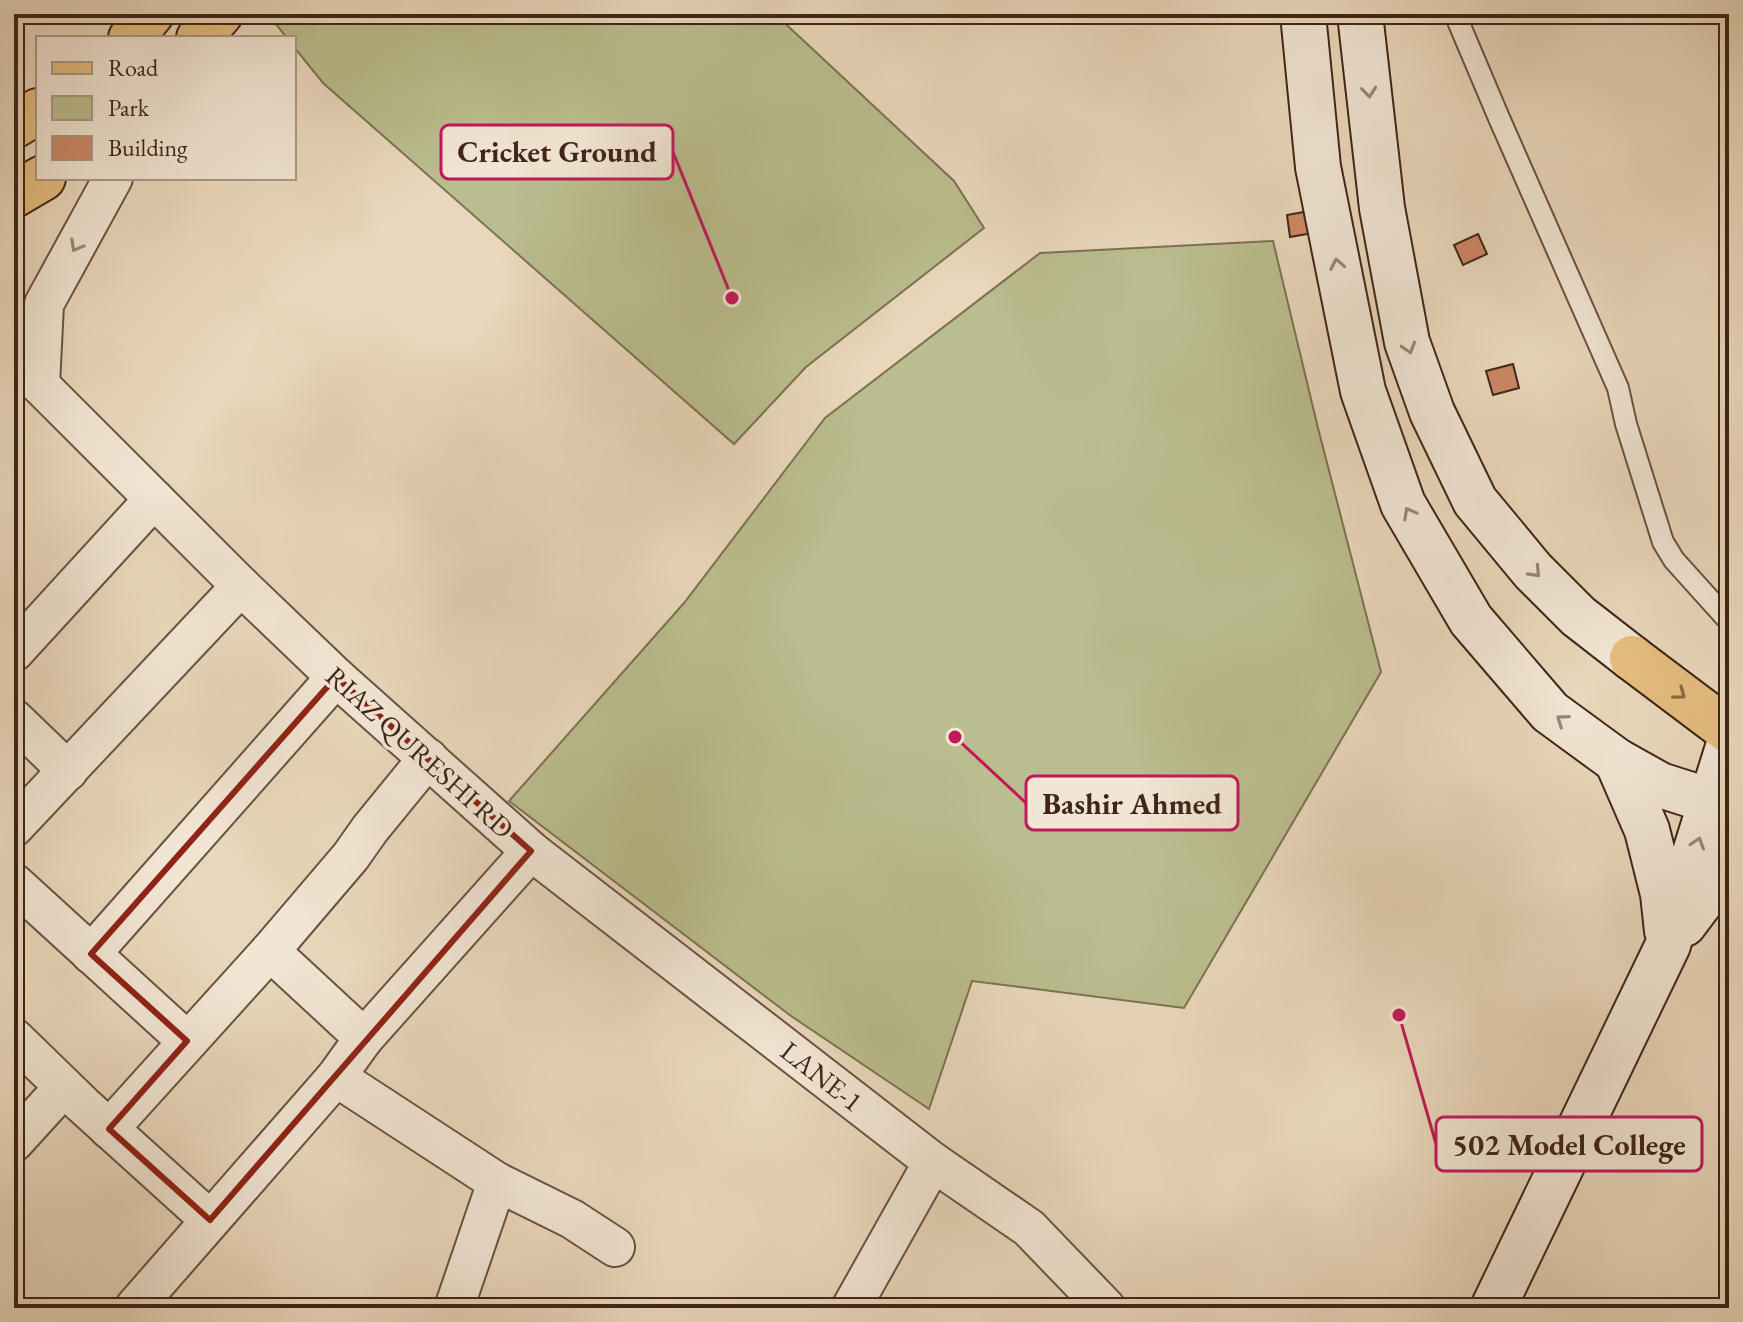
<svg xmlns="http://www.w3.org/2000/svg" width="1743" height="1322" font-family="'EB Garamond',serif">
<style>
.green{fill:#babd8e;stroke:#7d7154;stroke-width:2}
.building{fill:#cd8766;stroke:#402519;stroke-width:2}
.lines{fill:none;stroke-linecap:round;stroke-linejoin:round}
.lane-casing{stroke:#6a5242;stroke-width:24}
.street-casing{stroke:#6a5242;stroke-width:42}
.secondary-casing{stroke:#402519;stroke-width:48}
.primary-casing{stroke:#402519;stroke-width:48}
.lane{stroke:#f1e5d3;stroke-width:20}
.street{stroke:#f1e5d3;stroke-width:38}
.secondary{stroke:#f1e5d3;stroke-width:44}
.primary{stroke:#e4bc7e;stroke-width:44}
.oneway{stroke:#988576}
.oneway2{stroke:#8a6946}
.marked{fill:none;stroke:#8f2418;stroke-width:6;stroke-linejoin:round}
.labels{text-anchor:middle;stroke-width:7;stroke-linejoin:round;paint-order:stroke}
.street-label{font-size:28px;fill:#402519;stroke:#f1e5d3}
.leader{fill:none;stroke:#c2185b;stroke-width:3}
.callout-dot{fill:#c2185b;stroke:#f1e5d3;stroke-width:3}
.callout{fill:#f1e5d3;stroke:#c2185b;stroke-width:3}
.callout-label{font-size:30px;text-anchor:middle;font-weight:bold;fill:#402519}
</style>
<rect width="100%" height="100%" fill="#e9d7bb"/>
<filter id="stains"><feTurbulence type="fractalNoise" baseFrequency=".0025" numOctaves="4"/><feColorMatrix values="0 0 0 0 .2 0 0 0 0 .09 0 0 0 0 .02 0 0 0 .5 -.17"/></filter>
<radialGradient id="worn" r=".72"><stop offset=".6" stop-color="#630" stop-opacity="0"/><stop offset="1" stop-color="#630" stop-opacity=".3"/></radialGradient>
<g class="green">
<path d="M268,14H775L954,181L984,228L806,367L734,444L323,83L294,47V38H287Z"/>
<path d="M1273,241L1318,428L1381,672L1184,1008L972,981L929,1109L791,1016L509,801L684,603L825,418L1040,253Z"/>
</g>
<g class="building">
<path d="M1309,211L1313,233L1290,237L1287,215Z"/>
<path d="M1478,234L1487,254L1463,265L1454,245Z"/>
<path d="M1513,364L1519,388L1493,395L1486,371Z"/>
</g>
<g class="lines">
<defs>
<path id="lane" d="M1455,14L1499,118L1618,388L1626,424L1663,542L1674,560L1729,621"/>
<g id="street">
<path d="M14,364L40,385L241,586L336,677L531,851L364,1038L336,1077L134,1308"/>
<path d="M40,385L44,304L113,178"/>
<path d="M14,652L154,499"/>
<path d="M14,719L68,771"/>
<path d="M14,827L241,586"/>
<path d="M531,851L933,1162L1029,1228L1106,1308"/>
<path d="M14,883L187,1041"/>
<path d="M270,951L364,1038"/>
<path d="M91,954L336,677"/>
<path d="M14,1038L83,1105L210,1220"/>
<path d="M336,1077L497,1182L572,1219L615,1247"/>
<path d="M109,1129L270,951L351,856L370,829L428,758"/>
<path d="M14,1142L64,1087"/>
<path d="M454,1308L497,1182"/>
<path d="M851,1308L933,1162"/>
</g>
<g id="secondary">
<path d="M1303,14L1318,167L1363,391L1403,504L1471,620L1550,712L1617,761L1660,785L1729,807"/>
<path d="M1360,14L1382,208L1407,342L1432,412L1475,501L1533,571L1578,616L1632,658"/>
<path d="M1617,761L1647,830L1663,894L1667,931"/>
<path d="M1684,924L1729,864"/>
<path d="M1493,1308L1668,945L1688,875L1729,744"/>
</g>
<g id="primary">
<path d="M131,38L151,14"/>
<path d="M199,38L220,14"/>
<path d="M14,126L38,111"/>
<path d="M14,195L43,178"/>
<path d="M1632,658L1729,731"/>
</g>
</defs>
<use href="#lane" class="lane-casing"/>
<use href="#street" class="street-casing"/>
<use href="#secondary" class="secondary-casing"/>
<use href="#primary" class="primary-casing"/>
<use href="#lane" class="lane"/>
<use href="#street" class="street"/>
<use href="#secondary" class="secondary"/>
<use href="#primary" class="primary"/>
</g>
<defs><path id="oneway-chevron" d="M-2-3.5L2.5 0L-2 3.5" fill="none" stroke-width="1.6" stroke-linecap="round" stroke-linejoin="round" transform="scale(2)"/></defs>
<g class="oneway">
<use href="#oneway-chevron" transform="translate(1369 92) rotate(84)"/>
<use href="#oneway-chevron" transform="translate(76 246) rotate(119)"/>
<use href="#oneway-chevron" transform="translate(1337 264) rotate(-101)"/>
<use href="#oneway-chevron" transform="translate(1409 348) rotate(73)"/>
<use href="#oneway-chevron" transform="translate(1409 513) rotate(-119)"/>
<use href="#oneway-chevron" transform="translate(1535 572) rotate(47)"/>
<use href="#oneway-chevron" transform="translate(1562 720) rotate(-145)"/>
<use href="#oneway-chevron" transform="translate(1698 843) rotate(-72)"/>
</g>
<use class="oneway2" href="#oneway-chevron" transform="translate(1680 694) rotate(37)"/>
<path class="marked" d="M336,677L531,851L210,1220L109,1129L187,1041L91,954Z"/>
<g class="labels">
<g class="street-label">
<text transform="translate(420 752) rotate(42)" y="10">RIAZ QURESHI RD</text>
<text transform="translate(822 1076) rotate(38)" y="10">LANE-1</text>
</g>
</g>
<path class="leader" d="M732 298L673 152M955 737L1026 803M1399 1015L1436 1144"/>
<g class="callout-dot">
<circle cx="732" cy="298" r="8"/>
<circle cx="955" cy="737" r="8"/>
<circle cx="1399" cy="1015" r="8"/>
</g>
<g class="callout">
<rect x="441" y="125" width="232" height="54" rx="8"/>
<rect x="1026" y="776" width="212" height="54" rx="8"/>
<rect x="1436" y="1117" width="266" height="54" rx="8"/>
</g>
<g class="callout-label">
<text x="557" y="162">Cricket Ground</text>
<text x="1132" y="814">Bashir Ahmed</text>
<text x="1569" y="1155">502 Model College</text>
</g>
<rect width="1743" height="1322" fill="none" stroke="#e9d7bb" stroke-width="48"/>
<rect x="16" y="16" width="1711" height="1290" fill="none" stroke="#402519" stroke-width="4"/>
<rect x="24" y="24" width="1695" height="1274" fill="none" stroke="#402519" stroke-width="2"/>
<rect x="36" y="36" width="260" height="144" fill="#f1e5d3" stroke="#aa9889" stroke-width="2"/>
<rect x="52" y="62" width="40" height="12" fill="#e4bc7e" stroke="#aa9889" stroke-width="2"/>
<text x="108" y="76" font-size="24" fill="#402519">Road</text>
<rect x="52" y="96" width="40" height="24" fill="#babd8e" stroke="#aa9889" stroke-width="2"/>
<text x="108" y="116" font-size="24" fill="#402519">Park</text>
<rect x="52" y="136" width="40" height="24" fill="#cd8766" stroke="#aa9889" stroke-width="2"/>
<text x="108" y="156" font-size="24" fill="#402519">Building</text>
<rect width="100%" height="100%" filter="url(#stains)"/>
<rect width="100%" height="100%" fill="url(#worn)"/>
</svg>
